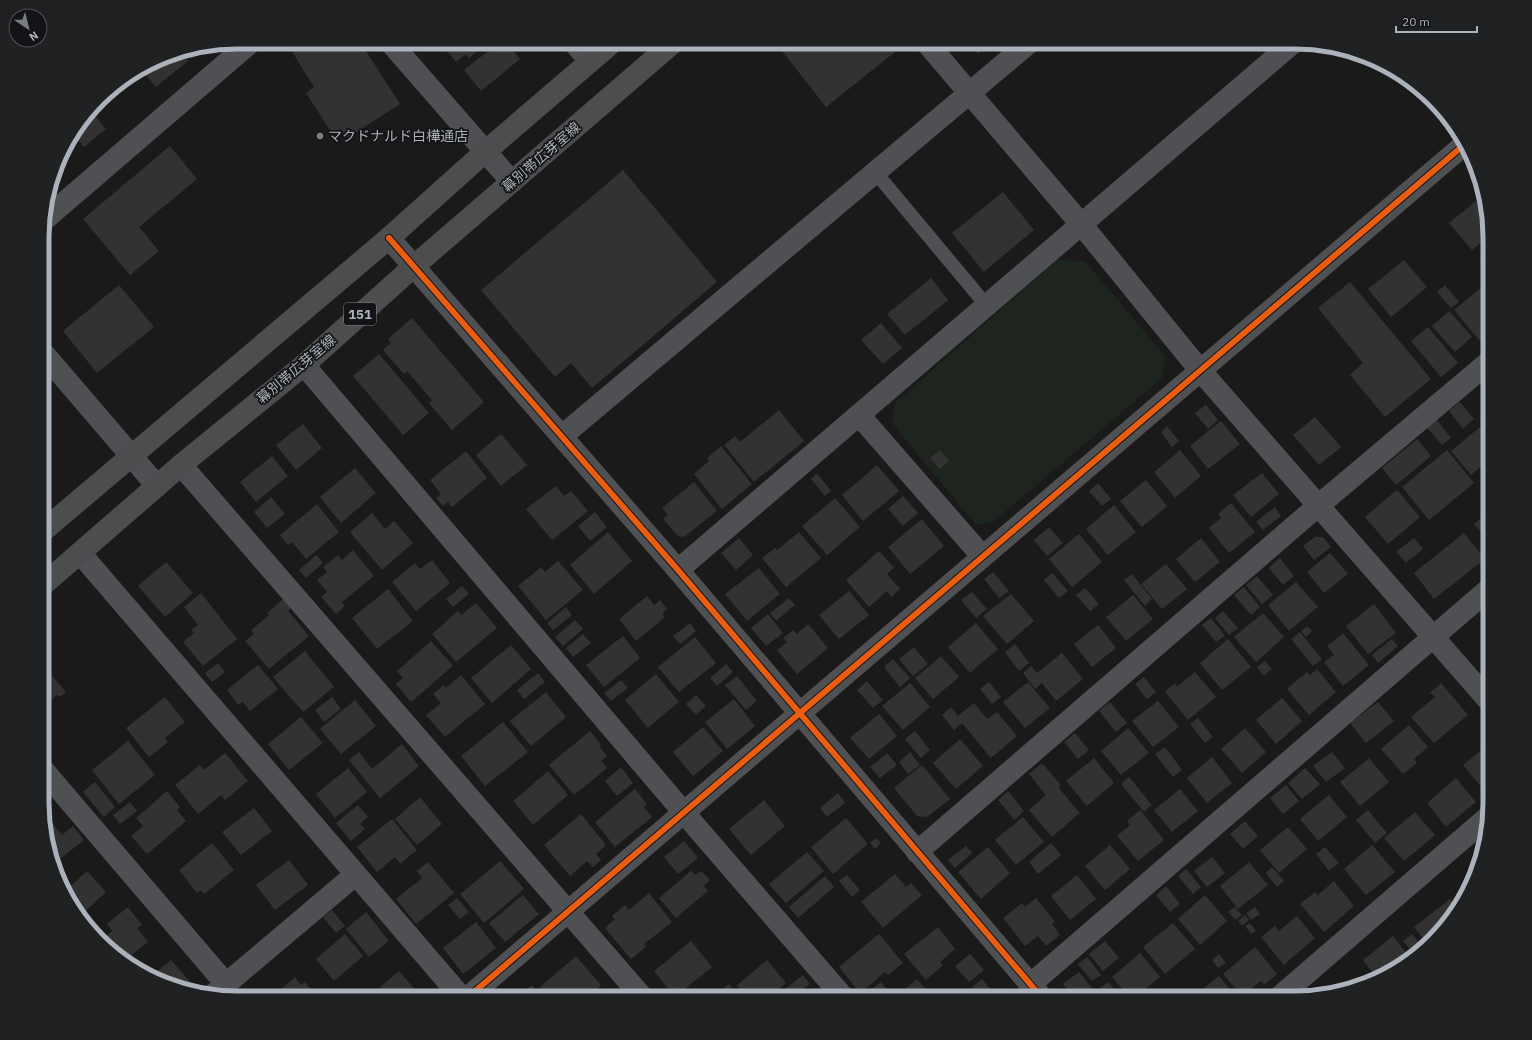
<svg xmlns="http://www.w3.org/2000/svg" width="1532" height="1040" font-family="'IBM Plex Sans','Noto Sans JP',sans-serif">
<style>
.green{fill:#1e251e}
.building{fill:#323232}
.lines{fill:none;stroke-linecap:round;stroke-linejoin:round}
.lane{stroke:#4e5053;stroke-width:14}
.street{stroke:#4e5053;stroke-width:22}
.primary{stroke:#4c4d4f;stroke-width:22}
.cycleway-casing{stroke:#141416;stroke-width:8}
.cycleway{stroke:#e95d12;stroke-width:6}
.poi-dot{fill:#787d83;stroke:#141416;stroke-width:1.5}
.labels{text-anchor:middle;stroke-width:3.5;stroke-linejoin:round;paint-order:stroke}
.shield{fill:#141416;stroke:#7e838a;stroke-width:1}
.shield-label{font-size:13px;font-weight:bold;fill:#abb2bb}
.poi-label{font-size:14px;fill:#abb2bb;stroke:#141416;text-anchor:start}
.street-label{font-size:14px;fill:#abb2bb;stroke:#141416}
.rim{fill:none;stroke:#abb2bb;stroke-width:5}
</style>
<rect width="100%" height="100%" fill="#1a1a1a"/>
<path class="green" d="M1057,260L1085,261L1165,356L1162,378L993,522L976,525L892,423L895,403Z"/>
<g class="building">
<path d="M304,42H360L400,104L347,138L341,129L333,135L306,93L314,87L291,50Z"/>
<path d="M440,42H488L469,58L466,54L456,62Z"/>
<path d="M500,42H506L520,59L481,91L464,70Z"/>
<path d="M775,42H887L895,52L826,107Z"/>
<path d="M968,42H992L978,54Z"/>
<path d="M205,48L192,59L187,52Z"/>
<path d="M181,53L188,61L156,87L142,70L163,57Z"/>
<path d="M92,112L106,129L84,147L78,140L65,150L64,149Z"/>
<path d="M170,146L197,179L139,227L159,251L130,275L83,219Z"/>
<path d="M61,156L67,163L56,172Z"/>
<path d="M1473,161L1478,181V183L1465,167Z"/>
<path d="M623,170L717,282L592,388L571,363L555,377L481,290Z"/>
<path d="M1003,192L1034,230L984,272L952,233Z"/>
<path d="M1482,196L1490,225V235L1472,250L1449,223Z"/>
<path d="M1490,254V275L1479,262Z"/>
<path d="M1404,260L1427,287L1391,317L1368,289Z"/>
<path d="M931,278L948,300L905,335L887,314Z"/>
<path d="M1350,282L1431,379L1385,417L1350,375L1363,363L1318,308Z"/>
<path d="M119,285L154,327L97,373L63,331Z"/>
<path d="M1445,285L1459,302L1451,308L1437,292Z"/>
<path d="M1482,287L1490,296V333L1480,341L1454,310Z"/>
<path d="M1449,311L1472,337L1455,352L1432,326Z"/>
<path d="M412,318L484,402L452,430L429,403L432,400L407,371L404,374L383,350L391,343L388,339Z"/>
<path d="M881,323L902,348L883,364L861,340Z"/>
<path d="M1428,327L1458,363L1441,377L1411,341Z"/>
<path d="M379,354L429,413L403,435L353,376Z"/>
<path d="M1460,402L1474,419L1463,429L1449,411Z"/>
<path d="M1206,405L1218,420L1208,429L1195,413Z"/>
<path d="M1490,409V433L1480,421L1489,413L1487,411Z"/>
<path d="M779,410L804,441L754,482L724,445L735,436L740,442Z"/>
<path d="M1315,417L1341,447L1319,465L1293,435Z"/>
<path d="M1437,420L1451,438L1442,445L1427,428Z"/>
<path d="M1221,421L1240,444L1208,469L1190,446Z"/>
<path d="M303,424L322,448L296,470L276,445Z"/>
<path d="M1167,426L1179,441L1172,447L1161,432Z"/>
<path d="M1480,427L1490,439V459L1471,475L1451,451Z"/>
<path d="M501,434L527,465L501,486L476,455Z"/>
<path d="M1417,439L1431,456L1396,485L1382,468Z"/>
<path d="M721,446L752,484L722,509L694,474L709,461L707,458Z"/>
<path d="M940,450L949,461L940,469L930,458Z"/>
<path d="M1180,450L1201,476L1175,498L1154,472Z"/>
<path d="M1447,450L1474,483L1429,520L1402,487Z"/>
<path d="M466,451L487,478L452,507L448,502L443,506L436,498L441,494L430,480Z"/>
<path d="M272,456L288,476L256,502L240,482Z"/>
<path d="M877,465L899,491L863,521L842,495Z"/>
<path d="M355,468L376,493L341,523L320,497Z"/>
<path d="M817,473L831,491L825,496L811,479Z"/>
<path d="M1262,473L1279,494L1251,517L1233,495Z"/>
<path d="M1146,480L1167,506L1142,527L1120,501Z"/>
<path d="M694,482L717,511L684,537L678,536L663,519L668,515L662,508Z"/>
<path d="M1098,483L1111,499L1102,506L1089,491Z"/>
<path d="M556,486L564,496L571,491L588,511L552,540L526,509Z"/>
<path d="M1397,490L1420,517L1388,544L1365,517Z"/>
<path d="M903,496L918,513L903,526L888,509Z"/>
<path d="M271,497L285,514L267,528L254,512Z"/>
<path d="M835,498L860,527L827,555L802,526Z"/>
<path d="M1231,503L1255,532L1229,553L1209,528L1221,518L1218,514Z"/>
<path d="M317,504L339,532L306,559L292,542L288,545L280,535Z"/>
<path d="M1114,505L1136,532L1108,555L1086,529Z"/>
<path d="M1275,507L1281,516L1263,530L1256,522Z"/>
<path d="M1490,511V543L1474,524Z"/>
<path d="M595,512L607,527L590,541L578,526Z"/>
<path d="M372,513L385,529L394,521L413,543L382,570L350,532Z"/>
<path d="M922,519L944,546L910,574L888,547Z"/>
<path d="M1049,527L1063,543L1047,556L1034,540Z"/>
<path d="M608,532L632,561L594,594L570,565Z"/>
<path d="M799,532L821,558L786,587L762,558L775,548L777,550Z"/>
<path d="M1464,533L1485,559L1434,599L1414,573Z"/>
<path d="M1079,534L1102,562L1072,587L1049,559Z"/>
<path d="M1315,537H1323L1331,547L1314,560L1303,546Z"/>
<path d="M739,538L753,555L736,570L721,553Z"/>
<path d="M1201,538L1220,562L1195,582L1176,559Z"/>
<path d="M1414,538L1423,549L1406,563L1396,552Z"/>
<path d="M353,550L374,576L342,602L345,606L336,614L321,597L327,592L317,580L327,572L323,567L338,555L342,560Z"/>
<path d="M879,551L894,568L887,574L900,589L891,597L887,591L869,607L846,580Z"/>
<path d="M1330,553L1348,574L1324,593L1307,572Z"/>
<path d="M316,555L323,563L306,578L299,570Z"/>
<path d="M1280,558L1294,576L1283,585L1269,568Z"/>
<path d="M432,560L450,583L416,611L392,582L415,563L420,569Z"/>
<path d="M558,561L583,590L546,620L518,586L541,567L545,572Z"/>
<path d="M166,562L193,593L165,617L138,586Z"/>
<path d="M1166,564L1187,589L1162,609L1141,584Z"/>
<path d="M759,568L780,594L747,621L725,594Z"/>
<path d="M993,572L1009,591L999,598L984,579Z"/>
<path d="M1052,573L1068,591L1059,598L1044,580Z"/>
<path d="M1132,574L1152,599L1145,606L1124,580Z"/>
<path d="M1257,576L1273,595L1262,604L1246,585Z"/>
<path d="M1296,582L1318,607L1289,631L1268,605Z"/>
<path d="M462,586L469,594L453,607L446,599Z"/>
<path d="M1244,587L1260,607L1251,615L1234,595Z"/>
<path d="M1085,588L1099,604L1090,611L1076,595Z"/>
<path d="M388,589L413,621L377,649L352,618Z"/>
<path d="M849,591L869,615L839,639L819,615Z"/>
<path d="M972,592L987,609L976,618L961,600Z"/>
<path d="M201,593L237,639L203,666L183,642L194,633L191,630L198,625L184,607Z"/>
<path d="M1011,594L1034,621L1007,644L983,616Z"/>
<path d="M1133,595L1153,619L1126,641L1106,617Z"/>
<path d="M647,596L654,605L660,600L667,609L662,614L665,617L636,641L619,619Z"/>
<path d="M284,598L292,607L288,611L309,636L269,669L245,641L254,634L251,630L269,615L267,613Z"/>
<path d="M789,598L795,605L776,621L770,613Z"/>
<path d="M476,603L497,628L456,662L432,634L458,611L461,615Z"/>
<path d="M1374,604L1396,633L1368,654L1346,626Z"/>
<path d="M566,607L572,615L553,630L547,623Z"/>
<path d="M1490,607V623L1482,614Z"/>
<path d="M1223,611L1238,628L1229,635L1215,618Z"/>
<path d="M1263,613L1284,637L1256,662L1234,637Z"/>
<path d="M768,614L783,633L766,646L751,628Z"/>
<path d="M1211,618L1225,636L1216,642L1202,625Z"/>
<path d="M575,620L583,629L563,646L555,637Z"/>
<path d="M690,623L696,631L680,644L673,636Z"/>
<path d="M976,623L998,649L970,673L948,647Z"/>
<path d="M808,624L828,648L797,674L777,650L787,642L783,638L793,630L797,634Z"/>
<path d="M1098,625L1116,648L1092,667L1074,644Z"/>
<path d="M1307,626L1312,631L1306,637L1301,631Z"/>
<path d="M1300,632L1322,659L1313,666L1291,639Z"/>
<path d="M1343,633L1369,665L1343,686L1324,662L1334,655L1327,646Z"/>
<path d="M583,634L591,643L573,657L566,648Z"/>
<path d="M623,636L640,658L604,687L586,665Z"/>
<path d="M695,637L716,663L679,692L658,667Z"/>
<path d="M1228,639L1251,667L1222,690L1200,663Z"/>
<path d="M1392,639L1398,646L1378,663L1372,655Z"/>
<path d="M431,641L453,666L411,702L396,684L403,678L397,671Z"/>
<path d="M1015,644L1029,663L1019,671L1005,652Z"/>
<path d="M511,645L531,669L492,703L471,678Z"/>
<path d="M914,647L928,664L913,676L899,659Z"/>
<path d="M305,651L334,687L303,712L273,677Z"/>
<path d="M1062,653L1083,679L1056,701L1042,683L1035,689L1023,673L1031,666L1037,673Z"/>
<path d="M1490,654V668L1483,659Z"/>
<path d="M941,656L959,677L933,699L915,678Z"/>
<path d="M893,659L910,678L900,687L884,667Z"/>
<path d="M1265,661L1272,669L1264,676L1257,667Z"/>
<path d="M218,663L225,672L212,682L205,673Z"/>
<path d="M726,664L733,672L717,686L710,678Z"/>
<path d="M258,665L278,689L250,711L243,702L238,705L227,690Z"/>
<path d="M44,666L66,692L60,697L57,695L44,706Z"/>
<path d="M1317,669L1336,692L1309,715L1287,689L1307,672L1310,675Z"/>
<path d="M1195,672L1216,697L1188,720L1165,692L1175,683L1177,687Z"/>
<path d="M538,673L545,682L524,699L517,690Z"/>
<path d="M656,674L679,702L648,728L625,700Z"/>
<path d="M461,675L485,704L445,737L426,715L441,703L433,694L444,685L446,688Z"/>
<path d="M737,676L757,701L746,710L725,685Z"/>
<path d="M1144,677L1156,692L1147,699L1135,684Z"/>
<path d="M621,680L628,688L611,701L604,693Z"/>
<path d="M867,681L883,700L873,708L857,690Z"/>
<path d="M989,682L1001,697L992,704L980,689Z"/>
<path d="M1028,682L1050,708L1025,728L1003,702Z"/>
<path d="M910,683L930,707L903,730L882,706Z"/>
<path d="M1441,683L1468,715L1434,743L1411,717L1435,697L1430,693Z"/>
<path d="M546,692L566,717L531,746L510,721Z"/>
<path d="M696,695L706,706L696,715L686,704Z"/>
<path d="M165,697L185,722L165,738L168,742L149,757L126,728Z"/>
<path d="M332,697L341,709L324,722L315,710Z"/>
<path d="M1282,698L1302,721L1276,744L1256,720Z"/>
<path d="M734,699L755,726L727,749L705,722Z"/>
<path d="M355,700L376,726L341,754L320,729Z"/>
<path d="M1158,701L1179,727L1153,747L1132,721Z"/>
<path d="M1110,702L1127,723L1116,732L1099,711Z"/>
<path d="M1378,702L1394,721L1366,743L1350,723Z"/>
<path d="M974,703L987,719L997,712L1017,736L991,758L962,723L954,730L942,715L951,707L958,716Z"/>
<path d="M879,714L897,736L869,759L850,738Z"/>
<path d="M301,717L323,743L289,770L268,744Z"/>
<path d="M1198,718L1213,737L1205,743L1190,724Z"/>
<path d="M503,722L528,752L485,786L461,756Z"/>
<path d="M1409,725L1428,747L1414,759L1417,763L1403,774L1381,749Z"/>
<path d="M703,727L723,751L693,776L673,752Z"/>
<path d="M1128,728L1149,753L1121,775L1101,751Z"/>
<path d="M1245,728L1266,752L1242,773L1221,749Z"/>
<path d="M590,731L601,745L599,746L607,756L601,761L607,768L574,795L549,765Z"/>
<path d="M915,731L930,750L921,758L905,739Z"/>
<path d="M1075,733L1089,750L1078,759L1064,742Z"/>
<path d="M960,739L983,766L956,789L933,763Z"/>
<path d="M128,741L155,775L119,804L92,770Z"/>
<path d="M1490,743V784L1483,789L1463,765Z"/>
<path d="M402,744L419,766L380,798L349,760L359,752L372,769Z"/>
<path d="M1165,747L1182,770L1173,777L1155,754Z"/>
<path d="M910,752L920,765L908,774L899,762Z"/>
<path d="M1332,752L1345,768L1326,782L1313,766Z"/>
<path d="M225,753L248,781L225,800L221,795L198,814L175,785L200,765L204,770Z"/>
<path d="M887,753L897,765L880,778L870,767Z"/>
<path d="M1212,757L1232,783L1207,803L1187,778Z"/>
<path d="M1094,758L1114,783L1087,806L1066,781Z"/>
<path d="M1369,758L1389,782L1360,806L1340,782Z"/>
<path d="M1042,763L1061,785L1058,787L1080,813L1052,837L1029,810L1046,795L1029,774Z"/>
<path d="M922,765L950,799L927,817L917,816L894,788Z"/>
<path d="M621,767L633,783L617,796L605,781Z"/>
<path d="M348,768L367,792L335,818L316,794Z"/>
<path d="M1305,768L1320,784L1302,799L1288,783Z"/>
<path d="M548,771L568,795L533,825L513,801Z"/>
<path d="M1129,777L1152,805L1144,812L1121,784Z"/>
<path d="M1456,778L1476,802L1446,827L1427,803Z"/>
<path d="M95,782L115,807L104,817L83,792Z"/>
<path d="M1286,785L1299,801L1283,814L1270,798Z"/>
<path d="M635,789L647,804L644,807L652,817L615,847L595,822Z"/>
<path d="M1180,789L1198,811L1172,832L1154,810Z"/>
<path d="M167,791L180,807L177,810L186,821L147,854L131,836L143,826L136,818Z"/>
<path d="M1008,791L1024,811L1014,820L998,800Z"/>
<path d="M838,793L845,803L827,817L820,808Z"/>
<path d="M1329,795L1347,817L1318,841L1300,819Z"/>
<path d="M420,797L442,824L417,845L395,819Z"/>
<path d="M764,800L785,826L751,855L729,829Z"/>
<path d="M130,802L137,811L120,824L113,815Z"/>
<path d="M358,805L368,817L360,824L365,829L351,841L336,823Z"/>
<path d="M254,808L272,831L241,855L222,832Z"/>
<path d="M1140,810L1164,840L1138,861L1117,836L1130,825L1127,821Z"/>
<path d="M1368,810L1387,833L1375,843L1356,820Z"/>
<path d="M1415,812L1435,835L1404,861L1384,838Z"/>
<path d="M581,814L606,845L596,854L601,860L593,867L587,861L570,876L544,845Z"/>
<path d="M46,815L62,835L73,826L84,840L61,858L56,852L53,855L44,828V816Z"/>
<path d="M1023,817L1044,842L1016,865L995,840Z"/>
<path d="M846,818L868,844L833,874L811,847Z"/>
<path d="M392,819L417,850L400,864L395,857L377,872L357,847Z"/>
<path d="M1245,821L1258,836L1243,849L1230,834Z"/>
<path d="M1288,827L1307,849L1279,873L1260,850Z"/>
<path d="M876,838L881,843L875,849L870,843Z"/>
<path d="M684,841L698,858L678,874L664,857Z"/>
<path d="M212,843L234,870L204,894L201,890L197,893L179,870Z"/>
<path d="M1051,843L1061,855L1038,874L1029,862Z"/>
<path d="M1110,845L1130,869L1105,890L1085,866Z"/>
<path d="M1372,845L1395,872L1366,895L1344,869Z"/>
<path d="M966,846L972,853L955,868L948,860Z"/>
<path d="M988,847L1010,873L981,899L958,872Z"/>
<path d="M1325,847L1339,863L1329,871L1316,854Z"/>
<path d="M807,852L824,871L786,903L769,884Z"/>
<path d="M1212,857L1225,873L1207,887L1194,871Z"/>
<path d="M289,860L308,885L275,910L256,885Z"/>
<path d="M500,861L524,889L484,923L460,894Z"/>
<path d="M428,862L454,893L416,924L396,899L422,878L417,871Z"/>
<path d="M1249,862L1268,885L1238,909L1220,886Z"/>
<path d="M1272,867L1284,881L1277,887L1266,873Z"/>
<path d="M1186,869L1201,887L1193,894L1178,876Z"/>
<path d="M87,871L106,892L81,915L68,900L65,891Z"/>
<path d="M691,871L695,875L701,871L710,880L704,886L708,891L676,918L659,898Z"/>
<path d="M895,874L906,887L911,883L922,895L883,928L861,902Z"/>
<path d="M847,875L860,890L852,897L839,881Z"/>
<path d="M1077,875L1096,899L1070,920L1051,896Z"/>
<path d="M825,876L834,887L798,918L789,907Z"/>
<path d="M1334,881L1354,906L1324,932L1300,904L1315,892L1318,895Z"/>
<path d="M1166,886L1180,904L1170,912L1156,895Z"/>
<path d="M649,893L672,922L644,944L646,947L631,959L605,928L615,919L612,916L625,905L629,910Z"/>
<path d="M523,895L539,914L505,942L489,923Z"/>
<path d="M1205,895L1227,921L1200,945L1178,919Z"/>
<path d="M457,898L469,912L460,919L448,905Z"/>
<path d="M1036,898L1055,922L1052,924L1060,935L1046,946L1038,936L1025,946L1003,918L1022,903L1025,907Z"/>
<path d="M1450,899L1457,908L1450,921L1428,945L1414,927Z"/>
<path d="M128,907L142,925L137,928L148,942L124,961L119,958L102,939L112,931L107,924Z"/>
<path d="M1235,907L1242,915L1236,920L1228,912Z"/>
<path d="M1255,907L1260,914L1251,920L1246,913Z"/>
<path d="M332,910L345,926L336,933L323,917Z"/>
<path d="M366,912L389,941L369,957L346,929Z"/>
<path d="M1245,915L1249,920L1242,926L1238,921Z"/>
<path d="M1297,916L1315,938L1284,965L1261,937L1275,926L1279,931Z"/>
<path d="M476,922L496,948L463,974L443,948Z"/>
<path d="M1173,923L1195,949L1165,974L1143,947Z"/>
<path d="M1250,923L1256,931L1251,934L1245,926Z"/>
<path d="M938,927L955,949L940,962L943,965L926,980L904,954Z"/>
<path d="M345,934L363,956L334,981L316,959Z"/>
<path d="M879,934L903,963L888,975L885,972L860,993L839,967Z"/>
<path d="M1412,934L1424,949L1415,955L1403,941Z"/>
<path d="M1393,936L1410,958L1378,979L1363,960Z"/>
<path d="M691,941L712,967L675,997L654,971Z"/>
<path d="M1105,941L1119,958L1103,971L1089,954Z"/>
<path d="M1255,947L1277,974L1264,985L1261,981L1242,996L1223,974Z"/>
<path d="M1140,953L1160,977L1134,998H1130L1112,977Z"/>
<path d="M970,954L984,970L969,982L955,966Z"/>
<path d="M1219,954L1226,963L1218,968L1212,960Z"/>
<path d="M576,956L601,985L586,998H549L540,987Z"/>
<path d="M1087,957L1101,975L1092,981L1078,964Z"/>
<path d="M171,960L193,985L187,990L174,988L144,971L148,968L153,975Z"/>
<path d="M767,960L786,983L768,998H747L737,985Z"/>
<path d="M399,971L418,993L411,998H371L370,996Z"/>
<path d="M1079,972L1093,989L1083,998H1075L1063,984Z"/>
<path d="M803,975L810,984L792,998L785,989Z"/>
<path d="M1219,976L1237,998H1192Z"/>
<path d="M295,977L301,985L305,982L318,998H271Z"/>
<path d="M917,979L933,998H894Z"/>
<path d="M982,979L998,998H959Z"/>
<path d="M881,982L889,992L881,998H865L863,996Z"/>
<path d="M1108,982L1121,998H1088Z"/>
<path d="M729,984L740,998L705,997L712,990L716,995Z"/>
<path d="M532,985L542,998H516Z"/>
</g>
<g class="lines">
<g class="lane">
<path d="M568,42L587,64"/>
<path d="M876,173L987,306"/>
</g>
<g class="street">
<path d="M390,42L512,182"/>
<path d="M926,42L1081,224L1199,369L1490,702"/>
<path d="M44,220L251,42"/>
<path d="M389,238L678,570L1042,998"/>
<path d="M44,354L157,486"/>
<path d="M304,365L685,814L844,998"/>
<path d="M859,415L982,556"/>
<path d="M562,436L1030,42"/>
<path d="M181,465L643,998"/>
<path d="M80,553L462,998"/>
<path d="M678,570L1294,42"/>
<path d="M44,771L226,984"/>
<path d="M917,852L1319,505L1490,361"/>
<path d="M1031,984L1490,588"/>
<path d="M213,995L355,875"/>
<path d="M467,998C801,715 1131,427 1465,144"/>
<path d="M1278,998L1489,816"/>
</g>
<g class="primary">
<path d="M44,530L389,238L486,151L613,42"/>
<path d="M44,584L181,465L304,365L413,267L674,42"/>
</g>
<defs>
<g id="cycleway">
<path d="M389,238L678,570L1042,998"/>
<path d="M467,998C801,715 1131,427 1465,144"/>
</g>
</defs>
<use href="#cycleway" class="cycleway-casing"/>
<use href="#cycleway" class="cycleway"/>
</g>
<circle class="poi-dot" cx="320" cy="136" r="4"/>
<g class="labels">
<rect class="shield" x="344" y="303" width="32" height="22" rx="3"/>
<g class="shield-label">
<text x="360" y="319">151</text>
</g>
<g class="poi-label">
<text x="328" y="141">マクドナルド白樺通店</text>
</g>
<g class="street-label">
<text transform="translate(541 157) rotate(-41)" y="5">幕別帯広芽室線</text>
<text transform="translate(296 369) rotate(-40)" y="5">幕別帯広芽室線</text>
</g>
</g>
<path d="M0 0H1532V1040H0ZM237 49H1295A188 188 0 0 1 1483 237V803A188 188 0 0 1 1295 991H237A188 188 0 0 1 49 803V237A188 188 0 0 1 237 49Z" fill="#202123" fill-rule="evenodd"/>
<path class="rim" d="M237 49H1295A188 188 0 0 1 1483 237V803A188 188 0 0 1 1295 991H237A188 188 0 0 1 49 803V237A188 188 0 0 1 237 49Z"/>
<g transform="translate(28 28) rotate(145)"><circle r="19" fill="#141416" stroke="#505358"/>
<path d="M0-3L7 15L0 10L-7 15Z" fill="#787d83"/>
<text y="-6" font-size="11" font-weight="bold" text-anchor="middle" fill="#abb2bb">N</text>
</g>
<path d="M1396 26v6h81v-6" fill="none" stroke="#abb2bb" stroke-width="2"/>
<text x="1402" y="26" font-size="12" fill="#abb2bb" stroke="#141416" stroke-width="3" paint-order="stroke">20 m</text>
</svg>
